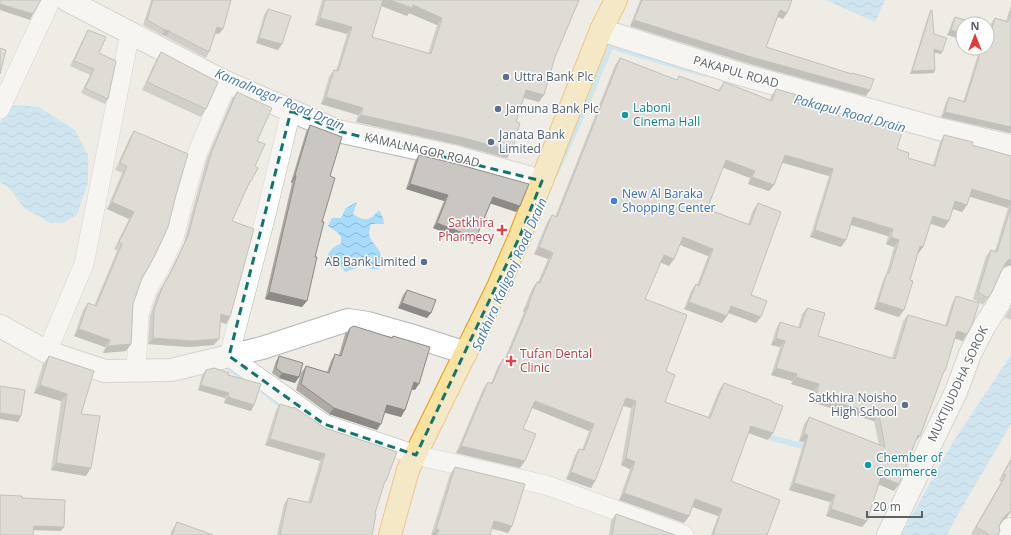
<svg xmlns="http://www.w3.org/2000/svg" width="1011" height="535" font-family="'Open Sans',sans-serif">
	<style>
		.water { fill: url(#water-waves) }
		.lines { fill: none; stroke-linecap: round; stroke-linejoin: round }
		.stream { stroke: #a9dcfc; stroke-width: 5.5 }
		.minor-casing { stroke: #b3b6ba; stroke-width: 20 }
		.tertiary-casing { stroke: #b3b6ba; stroke-width: 24 }
		.secondary-casing { stroke: #b2b5ba; stroke-width: 24 }
		.trunk-casing { stroke: #ec9908; stroke-width: 24 }
		.minor { stroke: #fff; stroke-width: 19 }
		.tertiary { stroke: #fff; stroke-width: 22 }
		.secondary { stroke: #fff; stroke-width: 22 }
		.trunk { stroke: #fae2a0; stroke-width: 22 }
		.wall { fill: #aeaba7; fill-rule: evenodd }
		.shaded-wall { fill: #8d8b88 }
		.building { fill: #cac7c2; stroke: #8d8b88 }
		.marked { fill: none; stroke: #0f766e; stroke-width: 3; stroke-dasharray: 8 5; stroke-linejoin: round }
		.service-dot { fill: #5c6f8a; stroke: #fff; stroke-width: 1.5 }
		.culture-dot { fill: #0f9aa8; stroke: #fff; stroke-width: 1.5 }
		.shop-dot { fill: #3f7fe0; stroke: #fff; stroke-width: 1.5 }
		.health-dot { fill: #e0444e; stroke: #fff; stroke-width: 1.5 }
		.labels { text-anchor: middle; stroke-width: 3; stroke-linejoin: round; paint-order: stroke }
		.street-label { font-size: 12px; fill: #5d6165; stroke: #fff }
		.service-label { font-size: 12px; fill: #4e5e75; stroke: #fff; text-anchor: start }
		.culture-label { font-size: 12px; fill: #0d838f; stroke: #fff; text-anchor: start }
		.shop-label { font-size: 12px; fill: #366cbe; stroke: #fff; text-anchor: start }
		.health-label { font-size: 12px; fill: #be3a42; stroke: #fff; text-anchor: end }
		.water-label { font-size: 13px; font-style: italic; fill: #4278a6; stroke: #fff }
	</style>
	<defs>
		<pattern id="water-waves" width="16" height="10" patternUnits="userSpaceOnUse"><rect width="16" height="10" fill="#a9dcfc"/><path d="M0 5q4-4 8 0t8 0" fill="none" stroke="#8db6d0"/></pattern>
	</defs>
	<rect width="100%" height="100%" fill="#efece6"/>
	<path class="water" d="M826,0H885L875,22Z
		M15,105L39,107L75,130L88,155V182L77,215L63,223H50L24,208L11,190L0,182V123L4,113Z
		M357,202L353,214C365,222 370,221 379,210L383,218L384,224H371C370,228 368,233 370,237C372,244 380,248 381,256C381,260 380,265 379,269H371L364,262L357,268L345,272L340,265L332,262L328,255C331,248 335,246 341,244V237L337,232L328,226L332,218H341L346,208Z
		M1011,355V424L957,516L947,535H901L953,442Z"/>
	<g class="lines">
		<path class="stream" d="M555,175L579,122L611,46L619,49L704,74
			M223,365L241,376
			M263,391L280,405L285,407
			M772,438L809,448"/>
		<g class="minor-casing">
			<path id="minor" d="M0,109L51,0
				M291,111L266,215L229,356L324,424L416,455L546,485L684,535
				M47,352L84,264L130,33
				M136,371L139,314L147,290L159,269L174,238L182,205L197,154L227,83"/>
		</g>
		<g class="tertiary-casing">
			<path id="tertiary" d="M67,0L221,80L338,131L456,157L542,181
				M0,326L47,352L105,371L171,370L262,348L348,320L368,323L410,335L466,353
				M888,535L914,481L932,441L956,392L970,354L985,325L998,305L1011,277
				M1007,535L1011,529"/>
		</g>
		<g class="secondary-casing">
			<path id="secondary" d="M601,30L743,75L943,130L1011,146"/>
		</g>
		<g class="trunk-casing">
			<path id="trunk" d="M390,535L408,470L498,287L520,236L601,30L616,0"/>
		</g>
		<use href="#minor" class="minor"/>
		<use href="#tertiary" class="tertiary"/>
		<use href="#secondary" class="secondary"/>
		<use href="#trunk" class="trunk"/>
	</g>
	<path class="wall" d="M151,0H231L219,34L215,33L209,52L206,58L166,37V36L162,35L143,25Z
		M322,0H579L555,57L539,102L524,98L516,122L507,158L459,145L356,122L358,115L321,104L329,77L334,70L336,71L347,34L315,25ZM381,6L407,16L409,13L437,25L428,54L372,37Z
		M640,0H792L783,19L778,17L766,47L866,96L747,63L630,26Z
		M1011,5V133L941,117L946,102L949,97L963,102L980,48H987L990,27L991,23L995,18L1006,21Z
		M268,9L278,50L256,43L264,15Z
		M931,10L934,34L942,52L941,54L934,52V73L910,74L929,13Z
		M955,17L979,24L947,35L952,22Z
		M88,30L99,53L108,99L105,104L81,93L90,75L70,66L85,35Z
		M161,52L206,109L201,117L142,90L156,60Z
		M620,58L676,80L679,76L718,90L724,82L770,100L771,96L776,89L798,104L870,125L872,123L897,149L908,158L933,165L940,142L944,135L972,145L1011,156V265H1010L1003,267L992,292L983,305L973,299L986,256L991,250L995,251L1008,208L970,196L967,205L962,212L953,209L949,221L944,228L930,223L923,247L918,254L899,317L874,309L883,280L886,275L894,247L886,244L888,236L851,225L846,240L841,247L810,237L829,176L782,162L774,185L769,191L748,184L750,178L723,167L707,209L748,224L753,210L758,203L751,295L756,323L728,313L727,316L722,323L684,309L691,291L696,284L697,285L708,256L680,245L674,259L669,266L661,262L645,299L666,371L665,402L708,417L719,390L724,383L768,440L748,433L731,481L767,535H711L718,516L692,507L689,516L684,523L619,500L630,469L621,465L631,408L623,406L595,481L591,488L566,479L575,455L579,449L582,450L589,431L532,408L523,429L520,468L456,453L483,389L488,382L491,383L498,366L503,359L504,360L524,312L523,311L532,289L537,282H538L548,259L534,254L547,222L552,215L555,217L615,65Z
		M237,92L257,141L255,166L251,181L248,186L232,221L230,317L226,324L220,322L214,345L188,347L148,344L150,316L157,295L169,274L184,243L193,208L207,158L232,99Z
		M310,125L330,176L315,257L302,307L265,299L292,183L291,182L306,132Z
		M134,131L142,278L133,304L131,344L126,351L103,353L105,347L74,336L83,310L88,303L94,306L117,251L114,249L129,219L107,209L122,173L115,170L130,137Z
		M419,155L516,212L491,203L473,244L433,228L444,201L406,189L415,161Z
		M407,290L431,313L427,318L398,308L403,295Z
		M956,296L963,341L955,338L942,375L899,484L894,491L878,484L867,521L862,527L826,516L830,502L789,490L804,442L799,441L804,424L809,417L879,445L874,421L811,402L814,391L791,384L792,381L771,375L780,347L771,345L776,329L780,322L798,328L802,314L807,308L818,336L892,358L903,321L908,315L945,326L952,303Z
		M1011,307V320L1005,317Z
		M350,328L392,337L393,336L415,390L411,389L405,410L401,417L385,412L377,430L329,414L296,390L301,373L306,366L327,372L331,361L335,354L339,355L345,334Z
		M49,356L81,414L86,476L51,470L61,401L34,393L43,364Z
		M279,356L299,377L295,383L279,378L272,373L276,361Z
		M206,370L228,375L254,405L251,411L224,403L225,398L198,390L202,375Z
		M280,404L293,408L294,407L383,485L375,513L372,535H277L284,504L288,498L308,502L320,461L265,445L276,410Z
		M1011,458V512L1007,517L1001,521L999,527L998,535H973L971,534L1001,482L999,480Z
		M455,467L512,526L508,533L491,528L490,535H431L450,474Z
		M616,514L675,535H609L611,520Z
		M177,522L213,535H170L172,530Z"/>
	<path class="shaded-wall" d="M382,0H390L413,5L442,18L437,25L409,13L407,16L379,5Z
		M0,4L33,14L30,20L0,10Z
		M780,10L787,13L783,19L776,16Z
		M320,18L352,27L347,34L315,25Z
		M634,20L870,90L866,96L747,63L630,26Z
		M217,27L223,29L219,34L213,33Z
		M165,30L170,31L166,36L162,35Z
		M951,30L963,34V40L947,35Z
		M259,38L282,44L278,50L256,43Z
		M934,49L942,52L941,54L932,52Z
		M935,70L934,73L910,74L912,71Z
		M526,90L544,95L539,102L521,97Z
		M326,97L363,108L358,115L321,104Z
		M945,112L1011,127V133L941,117Z
		M361,115L464,138L512,151L507,158L459,145L356,122Z
		M785,155L833,169L829,176L780,162Z
		M726,160L755,171L750,178L721,167Z
		M295,175L296,176L292,183L291,182Z
		M752,177L774,185L769,191L748,184Z
		M410,184L448,195L444,201L406,189Z
		M972,189L1011,201V204L1008,208L967,196Z
		M493,197L520,206L516,212L489,203Z
		M955,201L967,205L962,212L950,208Z
		M112,202L134,212L129,219L107,209Z
		M933,216L949,221L944,228L928,223Z
		M853,217L893,229L888,236L848,224Z
		M437,223L476,238L473,244L433,228Z
		M815,230L846,240L841,247L810,237Z
		M683,237L713,249L708,256L678,244Z
		M891,237L899,240L894,247L886,244Z
		M920,246L923,247L918,254L915,253Z
		M539,247L553,253L548,259L534,254Z
		M664,255L674,259L669,266L659,262Z
		M1011,259V265H1010L1004,267L1000,272L1008,260Z
		M269,292L307,301L302,307L265,299Z
		M689,302L727,316L722,323L684,309Z
		M878,302L904,310L899,317L874,309Z
		M402,303L431,313L427,318L398,308Z
		M528,305H529L524,312L523,311Z
		M731,306L761,317L756,323L726,312Z
		M221,314L230,317L226,324L216,320Z
		M79,329L110,340L105,347L74,336Z
		M957,331L967,334L963,341L953,338Z
		M153,338L219,339L214,345L188,347L148,344Z
		M776,338L785,341L780,347L771,345Z
		M131,344L126,351L103,353L108,346Z
		M776,368L797,374L792,381L771,375Z
		M282,373L299,377L295,383L279,378Z
		M796,377L819,384L814,391L791,384Z
		M414,382L419,384L415,390L409,389Z
		M40,385L67,394L61,401L34,393Z
		M201,385L229,393L225,398L198,390Z
		M816,396L879,415L874,421L811,402Z
		M228,397L254,405L251,411L224,403Z
		M626,398L636,401L631,408L621,405Z
		M535,401L594,424L589,431L530,407Z
		M387,405L405,410L401,417L382,412Z
		M334,408L381,424L377,430L329,414Z
		M0,413L21,416L18,422L0,419Z
		M751,426L773,433L768,440L746,432Z
		M804,434L808,435L804,442L799,441Z
		M918,435L920,436L915,442Z
		M270,439L325,454L320,461L265,445Z
		M461,446L525,461L520,468L456,453Z
		M626,458L635,462L630,469L621,465Z
		M56,463L91,468L86,476L51,470Z
		M571,472L595,481L591,488L566,479Z
		M881,477L899,484L894,491L876,483Z
		M794,483L835,495L830,502L789,490Z
		M624,493L689,516L684,523L619,500Z
		M695,499L722,509L718,516L690,506Z
		M831,509L867,521L862,527L826,516Z
		M1011,511L1007,517L1001,522L1006,515Z
		M494,521L512,526L508,533L489,528Z
		M34,526L64,527L61,531L31,530Z
		M436,529L439,530L435,535H432Z"/>
	<path class="building" d="M0,0H41L33,14L0,4Z
		M153,0H231L223,29L217,27L209,52L170,32V31L165,30L147,20Z
		M325,0H383L372,37L431,54L442,18L413,5L412,8L390,0H579L555,57L544,95L526,90L516,122L520,123L512,151L464,138L361,115L363,108L326,97L334,70L338,71L352,27L320,18Z
		M642,0H792L787,13L780,10L766,47L852,74V73L874,79L870,90L751,57L634,20Z
		M268,9L291,16L282,44L259,38Z
		M931,10H932L934,34L947,38L942,52L934,49L935,70L912,71Z
		M1011,11V127L945,112L949,97L965,102L982,48H987V26L992,28L995,18L1008,22Z
		M955,17L979,24H963V34L951,30Z
		M88,30L106,37L99,53L116,61L108,99L85,88L94,69L74,61Z
		M0,48L6,50L0,74Z
		M161,52L218,82L206,109L147,82Z
		M620,58L677,80L679,76L720,91L724,82L772,101L776,89L801,96L798,104L871,125L872,123L902,132L897,149L909,153L908,158L935,166L944,135L973,142L972,145L1011,156V201L972,189L967,205L955,201L949,221L933,216L923,247L920,246L910,280L913,281L904,310L878,302L887,273H889L899,240L891,237L893,229L853,217L846,240L815,230L833,169L785,155L774,185L752,177L755,171L726,160L707,209L750,225L758,203L781,212L751,295L767,301L761,317L731,306L727,316L689,302L696,284L699,286L713,249L683,237L674,259L664,255L645,299L687,315L666,371L675,375L665,402L710,418L724,383L772,401V402L783,406L773,433L751,426L731,481L780,500L767,535H713L722,509L695,499L689,516L624,493L635,462L626,458L636,401L626,398L595,481L571,472L579,449L584,450L594,424L535,401L523,429L536,434L525,461L461,446L488,382L492,384L503,359L506,360L529,305H528L537,282L540,283L553,253L539,247L552,215L557,217Z
		M237,92L272,108L257,141L265,144L255,166L258,168L251,181H250L232,221L254,229L230,317L221,314L219,339L192,341L153,338L154,310L162,288L173,268L188,236L197,202L212,151Z
		M310,125L342,137L330,176L335,178L322,222H324L315,257H317L307,301L269,292L296,176L295,175Z
		M134,131L188,154L176,195L168,227L154,257L142,278L133,304L131,344L108,346L110,340L79,329L88,303L96,306L122,244L119,242L134,212L112,202L127,166L120,163Z
		M419,155L457,164L529,184L520,206L493,197L476,238L437,223L448,195L410,184Z
		M1011,207V259L1008,260L1004,265L992,292L988,298L978,292L991,250L997,252Z
		M407,290L436,300L431,313L402,303Z
		M956,296L979,303L972,325L967,334L957,331L945,371H944L920,436L918,435L899,484L881,477L867,521L831,509L835,495L794,483L808,435L804,434L809,417L885,447L879,415L816,396L819,384L796,377L797,374L776,368L785,341L776,338L780,322L800,328L807,308L825,313L818,336L895,359L908,315L947,326Z
		M354,326L392,338L393,336L430,347L419,384L414,382L405,410L387,405L381,424L334,408L301,384L306,366L329,373L335,354L341,356L350,328Z
		M49,356L94,371L81,414L100,416L91,468L56,463L67,394L40,385Z
		M279,356L303,363L299,377L282,373L276,368Z
		M214,368L229,373L228,375L261,384L254,405L228,397L229,393L201,385L206,370Z
		M0,386L25,390L21,416L0,413Z
		M280,404L293,408L294,407L325,428L397,452L386,481H385L375,513L376,514L372,535H280L288,498L311,503L325,454L270,439Z
		M1011,460V511L1006,515L1001,521L999,527L1000,531L998,535H990L976,527L1006,475L1003,474Z
		M455,467L525,484L512,526L494,521L490,535H437L439,530L436,529Z
		M0,495L22,496V498L65,500L64,527L34,526L33,535H0Z
		M616,514L675,535H612Z
		M177,522L213,535H172Z"/>
	<path d="M0 0H1011V535H0ZM291,111L338,131L542,181L520,236L416,455L324,424L229,356Z" fill="#efece6" fill-opacity=".55" fill-rule="evenodd"/>
	<path class="marked" d="M291,111L338,131L542,181L520,236L416,455L324,424L229,356Z"/>
	<g class="service-dot">
		<circle cx="506" cy="77" r="4"/>
		<circle cx="498" cy="109" r="4"/>
		<circle cx="491" cy="142" r="4"/>
		<circle cx="424" cy="262" r="4"/>
		<circle cx="905" cy="405" r="4"/>
	</g>
	<g class="culture-dot">
		<circle cx="625" cy="115" r="4"/>
		<circle cx="868" cy="465" r="4"/>
	</g>
	<circle class="shop-dot" cx="614" cy="201" r="4"/>
	<g class="health-dot">
		<path d="M500 224h4v4h4v4h-4v4h-4v-4h-4v-4h4z"/>
		<path d="M509 355h4v4h4v4h-4v4h-4v-4h-4v-4h4z"/>
	</g>
	<g class="labels">
		<g class="street-label">
			<text transform="translate(736 72) rotate(16)" y="4">PAKAPUL ROAD</text>
			<text transform="translate(422 150) rotate(13)" y="4">KAMALNAGOR ROAD</text>
			<text transform="translate(958 384) rotate(-65)" y="4">MUKTIJUDDHA SOROK</text>
		</g>
		<g class="service-label">
			<text x="514" y="81">Uttra Bank Plc</text>
			<text x="506" y="113">Jamuna Bank Plc</text>
			<text x="499" y="139">Janata Bank<tspan x="499" dy="14">Limited</tspan></text>
			<text x="416" y="266" text-anchor="end">AB Bank Limited</text>
			<text x="897" y="402" text-anchor="end">Satkhira Noisho<tspan x="897" dy="14">High School</tspan></text>
		</g>
		<g class="culture-label">
			<text x="633" y="112">Laboni<tspan x="633" dy="14">Cinema Hall</tspan></text>
			<text x="876" y="462">Chember of<tspan x="876" dy="14">Commerce</tspan></text>
		</g>
		<g class="shop-label">
			<text x="622" y="198">New Al Baraka<tspan x="622" dy="14">Shopping Center</tspan></text>
		</g>
		<g class="health-label">
			<text x="494" y="227">Satkhira<tspan x="494" dy="14">Pharmecy</tspan></text>
			<text x="520" y="358" text-anchor="start">Tufan Dental<tspan x="520" dy="14">Clinic</tspan></text>
		</g>
		<g class="water-label">
			<text transform="translate(280 99) rotate(23)" y="5">Kamalnagor Road Drain</text>
			<text transform="translate(850 113) rotate(15)" y="5">Pakapul Road Drain</text>
			<text transform="translate(509 274) rotate(-66)" y="5">Satkhira Kaligonj Road Drain</text>
		</g>
	</g>
	<g transform="translate(975 36)"><circle r="19" fill="#ffffff" stroke="#bec0c1"/>
	<path d="M0-3L7 15L0 10L-7 15Z" fill="#e33b37"/>
	<text y="-6" font-size="11" font-weight="bold" text-anchor="middle" fill="#5d6165">N</text>
	</g>
	<path d="M867 511v6h55v-6" fill="none" stroke="#5d6165" stroke-width="2"/>
	<text x="873" y="511" font-size="12" fill="#5d6165" stroke="#ffffff" stroke-width="3" paint-order="stroke">20 m</text>
</svg>
